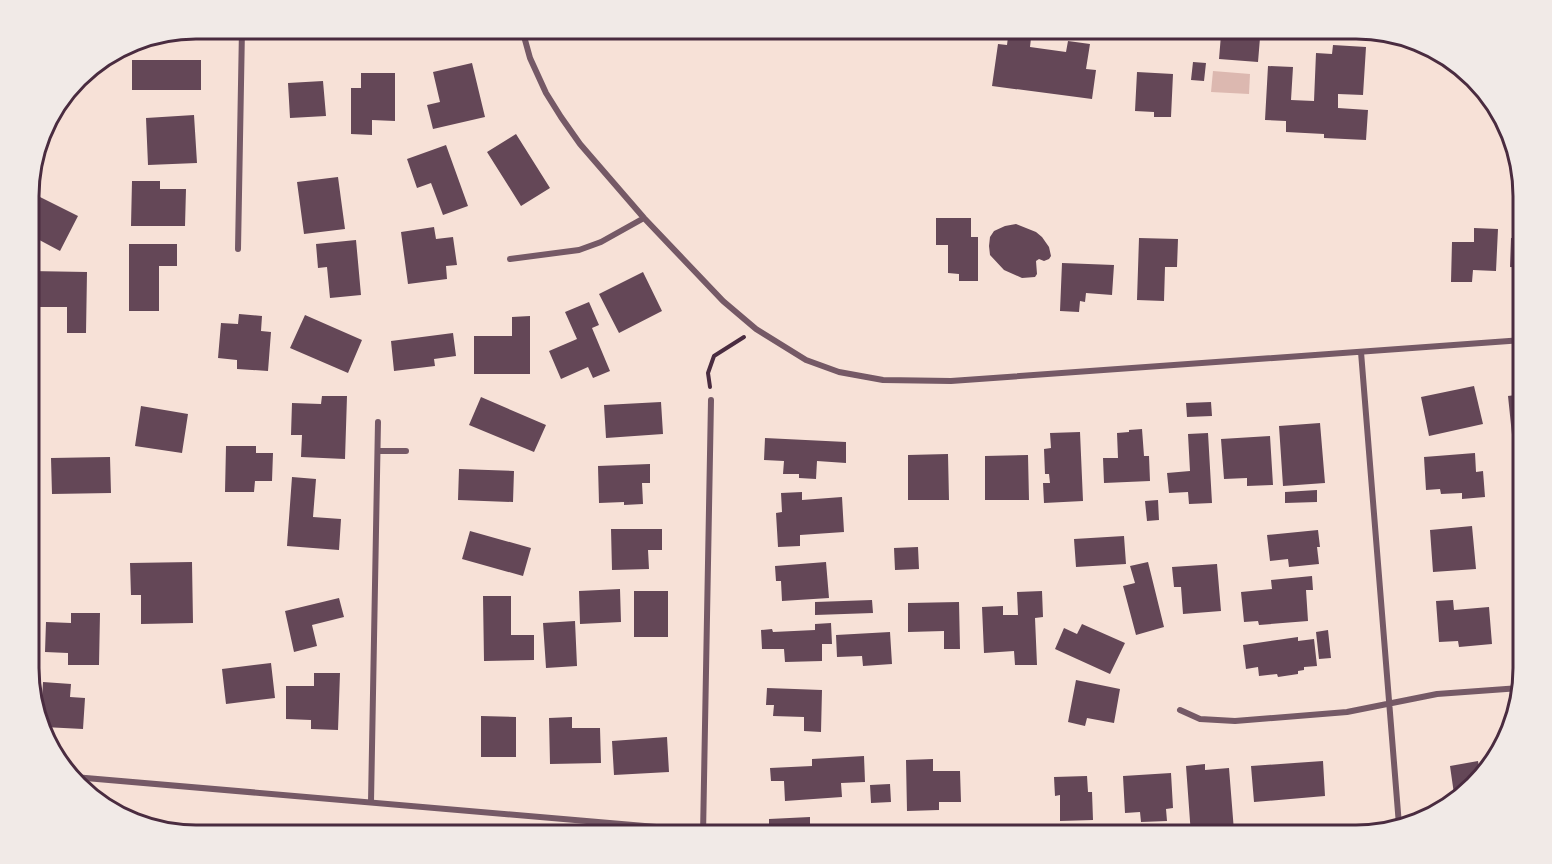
<svg xmlns="http://www.w3.org/2000/svg" width="1552" height="864" font-family="Raleway,sans-serif">
	<style>
		.water { fill: #dcb8b0 }
		.building { fill: #644757 }
		.lines { fill: none; stroke-linecap: round; stroke-linejoin: round }
		.path { stroke: #4a2c40; stroke-width: 4 }
		.minor { stroke: #755966; stroke-width: 6 }
		.rim { fill: none; stroke: #4a2c40; stroke-width: 3 }
	</style>
	<rect width="100%" height="100%" fill="#f7e1d7"/>
	<path class="water" d="M1213,71L1250,74L1249,94L1211,92Z"/>
	<path class="building" d="M1009,29H1032L1030,47L1066,52L1068,41L1090,44L1086,69L1096,70L1092,99L992,86L998,44L1007,45Z
		M1221,35L1260,38L1258,62L1219,59Z
		M1333,45L1366,47L1363,95L1338,94V108L1368,110L1366,140L1324,138V134L1286,132V121L1265,120L1268,66L1293,67L1291,100L1314,101L1316,53L1332,54Z
		M132,60H201V90H132Z
		M1193,62L1206,63L1204,81L1191,80Z
		M472,63L485,117L433,129L427,105L440,102L433,72Z
		M1137,72L1173,74L1171,117H1154V112L1135,111Z
		M361,73H395V121L372,120V135L351,134V88H361Z
		M323,81L326,116L290,118L288,83Z
		M194,115L197,163L148,165L146,118Z
		M48,118L50,131L43,132L46,122Z
		M516,134L550,188L521,206L487,152Z
		M446,145L468,206L443,215L431,183L417,188L407,159Z
		M338,177L345,229L304,234L297,182Z
		M132,181H160V189H186L185,226H131Z
		M30,192L78,216L60,251L30,235Z
		M936,218H971V237H978V281H959V274L948,273V245H936Z
		M1016,224L1036,232L1042,237L1049,247L1051,256L1049,259L1044,261L1039,259L1036,261L1037,274L1035,277L1022,278L1004,270L990,255L989,246L990,237L994,231L1005,226Z
		M434,227L436,239L453,237L457,265L446,266L447,279L408,284L401,232Z
		M1474,228L1498,229L1496,271L1473,270L1472,282H1451L1452,242H1474Z
		M1139,238L1178,239L1177,267H1165L1164,301L1137,300Z
		M1511,238H1523V268L1510,267Z
		M356,240L361,295L330,298L327,267L318,268L316,244Z
		M129,244H177V266H159V311H129Z
		M1062,263L1114,265L1112,295L1086,293L1085,302L1080,301L1079,312L1060,311Z
		M30,271L87,272L86,333H67V307H40L39,317H30Z
		M643,272L662,311L619,333L599,294Z
		M589,302L599,325L592,328L610,371L593,378L588,367L561,379L549,351L577,339L565,312Z
		M239,314L262,316L261,331L271,332L268,371L237,369V360L218,358L221,323L238,324Z
		M305,315L362,340L348,373L290,348Z
		M530,316V374H474V336H512V317Z
		M453,333L456,356L434,359L435,366L394,371L391,341Z
		M1474,386L1483,424L1429,436L1421,397Z
		M1523,394V453L1514,454L1508,396Z
		M322,396H347L345,459L301,457L302,435H291L292,403L321,404Z
		M481,397L546,425L534,452L469,425Z
		M661,402L663,434L606,438L604,405Z
		M1211,402L1212,416L1187,417L1186,403Z
		M141,406L188,414L182,453L135,446Z
		M1320,423L1325,483L1283,486L1279,426Z
		M1142,429L1144,456H1149L1150,481L1104,483L1103,458H1118L1117,433L1129,432V430Z
		M1080,432L1083,501L1044,503L1043,483H1050L1049,474H1045L1044,449L1051,448L1050,433Z
		M1208,433L1212,503L1189,504L1188,492L1169,493L1167,473L1190,471L1188,434Z
		M1270,436L1273,485L1247,486V478L1224,479L1221,439Z
		M765,438L846,442V463L817,461L816,479L799,478V474H783L784,461L764,460Z
		M226,446H256V453H273L272,481H255L254,492H225Z
		M1475,453L1476,472L1483,471L1485,497L1462,499V493L1441,494L1440,489L1426,490L1424,457Z
		M948,454L949,500H908V455Z
		M1028,455L1029,500H985V456Z
		M110,457L111,493L52,494L51,458Z
		M650,464V483H642L643,504L624,505V502L599,503L598,466Z
		M459,469L514,471L513,502L458,500Z
		M292,477L316,479L313,517L341,519L339,550L287,546Z
		M1317,490V502L1285,503V492Z
		M802,492V500L842,497L844,532L800,535V546L778,547L776,513L782,512L781,493Z
		M1158,500L1159,520L1147,521L1145,501Z
		M1472,526L1476,569L1433,572L1430,530Z
		M611,529H662V550H648L649,569L612,570Z
		M1318,530L1320,547H1317L1319,564L1289,567L1288,559L1270,561L1267,535Z
		M470,531L531,548L523,576L462,559Z
		M1124,536L1126,564L1076,567L1074,539Z
		M918,547L919,569L895,570L894,548Z
		M192,562L193,623L141,624V595H131L130,563Z
		M826,562L829,598L782,601L781,581H776L775,566Z
		M1148,562L1164,627L1136,635L1123,586L1135,583L1130,566Z
		M1217,564L1221,611L1183,614L1181,587H1174L1172,567Z
		M1312,576L1313,590H1306L1308,621L1259,625L1258,621L1244,622L1241,592L1272,589L1271,580Z
		M620,589L621,622L580,624L579,591Z
		M634,591H668V637H634Z
		M1042,591L1043,617L1035,618L1037,665H1015L1014,651L984,653L982,607L1003,606V615H1018L1017,592Z
		M483,596H511V635H534V660L484,661Z
		M339,598L344,617L312,625L317,646L294,652L285,611Z
		M872,600L873,613L815,615V602Z
		M1453,600L1454,610L1489,607L1492,644L1459,647L1458,641L1439,642L1436,601Z
		M959,602L960,649H944V631L908,632V603Z
		M71,613H100L99,665H68V653L45,652L46,622L71,623Z
		M575,621L577,666L546,668L543,623Z
		M831,623L832,644H822V661L785,662L784,649H762L761,630L772,629L773,632L815,630V624Z
		M1082,624L1125,643L1110,674L1055,649L1064,628L1077,634Z
		M1328,630L1331,658L1319,659L1316,632Z
		M890,632L892,664L863,666L862,656L837,657L836,635Z
		M1298,637V641L1314,639L1317,666L1304,667V670L1298,671V674L1278,677L1277,674L1259,676L1258,667L1246,669L1243,645Z
		M271,663L275,698L226,704L222,669Z
		M314,673H340L338,730L311,729V720L286,719V686H314Z
		M1076,680L1120,689L1114,723L1087,718L1085,726L1068,722Z
		M43,682L71,684L70,697L85,698L83,729L44,727L41,718Z
		M767,688L822,690L821,732L804,731V717L773,716L774,705H766Z
		M481,716L516,717V757H481Z
		M572,717V728H600L601,763L550,764L549,718Z
		M667,737L669,772L614,775L612,741Z
		M864,756L865,782L841,783L842,797L785,801L784,781H771L770,768L812,766V759Z
		M933,759V771H960L961,802H939V810L907,811L906,760Z
		M1323,761L1325,796L1254,802L1251,766Z
		M1478,761L1480,772L1451,802L1450,795L1454,794L1450,766Z
		M1205,764V770L1229,768L1234,831L1219,833V835H1191L1186,766Z
		M1171,773L1173,808L1166,809L1167,821L1141,822L1140,812L1125,813L1123,776Z
		M1087,776L1088,792H1092L1093,820L1060,821V795L1055,796L1054,777Z
		M890,784L891,802L871,803L870,785Z
		M810,817V831L798,832V835H769V819Z
		M1343,826V835H1294L1293,827Z"/>
	<g class="lines">
		<path class="path" d="M710,387L708,373L714,356L744,337"/>
		<path class="minor" d="M522,29L530,58L546,93L561,117L580,144L644,218L683,259L723,301L756,329L806,360L839,372L883,380L951,381L1523,340
			M238,249L242,29
			M510,259L579,250L601,242L644,218
			M1361,352L1399,825
			M378,451H406
			M1180,710L1200,719L1235,721L1347,712L1437,694L1520,688
			M74,777L703,831
			M371,802L378,422
			M703,835L711,400"/>
	</g>
	<path d="M0 0H1552V864H0ZM196 39H1356A157 157 0 0 1 1513 196V668A157 157 0 0 1 1356 825H196A157 157 0 0 1 39 668V196A157 157 0 0 1 196 39Z" fill="#f1eae7" fill-rule="evenodd"/>
	<path class="rim" d="M196 39H1356A157 157 0 0 1 1513 196V668A157 157 0 0 1 1356 825H196A157 157 0 0 1 39 668V196A157 157 0 0 1 196 39Z"/>
</svg>
